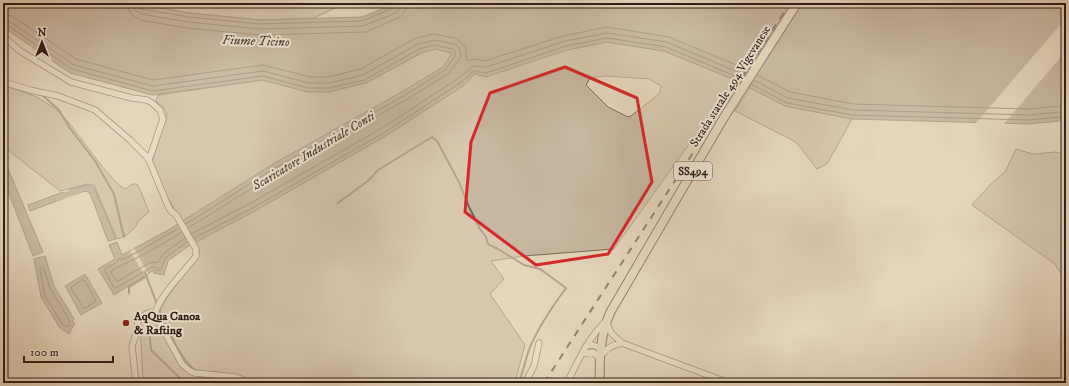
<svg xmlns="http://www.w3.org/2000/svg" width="1069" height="386" font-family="'IM FELL DW Pica',serif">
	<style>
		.green { fill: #c6b7a0; stroke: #796a5b; fill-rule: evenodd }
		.water { fill: #a69784; stroke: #756658 }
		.pier { fill: #e5d7bc }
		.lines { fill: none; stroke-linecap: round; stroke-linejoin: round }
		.shore { stroke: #695a4d; stroke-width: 1 }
		.stream { stroke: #756658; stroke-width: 2 }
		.canal { stroke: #a69784; stroke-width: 6 }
		.minor-casing { stroke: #5a4b40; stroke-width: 7 }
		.primary-casing { stroke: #2c1c16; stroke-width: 10 }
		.minor { stroke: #eee5d3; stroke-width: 5.5 }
		.primary { stroke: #e5d7bc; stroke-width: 8 }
		.rail { stroke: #2c1c16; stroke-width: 2; stroke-dasharray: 7 7; stroke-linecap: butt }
		.marked { fill: none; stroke: #d62828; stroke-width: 3; stroke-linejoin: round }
		.poi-dot { fill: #8f2418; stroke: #eee5d3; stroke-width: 1.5 }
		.labels { text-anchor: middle; stroke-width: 4; stroke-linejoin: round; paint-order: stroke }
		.shield { fill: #eee5d3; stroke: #66584f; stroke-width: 1 }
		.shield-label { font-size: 11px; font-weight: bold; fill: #2c1c16 }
		.street-label { font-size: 12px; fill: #2c1c16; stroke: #eee5d3 }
		.poi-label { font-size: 12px; font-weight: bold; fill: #2c1c16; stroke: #eee5d3; text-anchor: start }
		.water-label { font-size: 13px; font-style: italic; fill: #57473c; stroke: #eee5d3 }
	</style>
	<rect width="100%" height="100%" fill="#e5d7bc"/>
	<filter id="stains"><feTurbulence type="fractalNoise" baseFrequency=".005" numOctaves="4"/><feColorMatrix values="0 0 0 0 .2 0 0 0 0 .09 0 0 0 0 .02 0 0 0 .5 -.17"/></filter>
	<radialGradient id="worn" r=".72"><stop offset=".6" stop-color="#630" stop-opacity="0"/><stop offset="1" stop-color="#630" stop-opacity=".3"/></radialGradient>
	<path class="green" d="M131,3H346L314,18L260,20L189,13Z
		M607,42L664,51L735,80L614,249L524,256L491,261L504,279L490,294L525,345L517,375L513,383H143L140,323L159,314L165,301L200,252L160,185L152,162L167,114L163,107L156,101L158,95L263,80L308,92L366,83L421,53L435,49L452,53L567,50ZM606,76L649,79L661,86L659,94L631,116L628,117L608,107L586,85L590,78Z
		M3,86C27,92 42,97 61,114C75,127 112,186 126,189L132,184H137C142,192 145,203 149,212L139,220L136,226L127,235L117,239L94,185L87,184L60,191L3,146Z
		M750,88L785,106L852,119L827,164L817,169L796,142L735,111Z
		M1016,149L1033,154L1056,152L1066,155V282L1055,264L972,205L991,184L1005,172Z"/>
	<path class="water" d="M3,3H131L189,13L260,20L362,17L396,3H1066V123L1060,121L1029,124L852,119L785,106L735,80L664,51L607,42L567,50L486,77L475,74L463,86L389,134L253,212L187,247L168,261L164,275L154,273V270L114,295L98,269L115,259L109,245L117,242L122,255L168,230L273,164L405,90L443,67L452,53L435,49L421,53L366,83L329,92H308L263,80L152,95L70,73L3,27Z
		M3,157L43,252L33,256L3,178Z
		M87,185L93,187L95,190L116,239L108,241L90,193L86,191L71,195L69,190Z
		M63,192L65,198L30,211L28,205Z
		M45,256L54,286L74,319L72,321L75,323L69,334L60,328L41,297L34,259Z
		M85,274L102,303L81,315L65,286Z"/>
	<path class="pier" d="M1066,18V51L1003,125L975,124Z
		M134,248L148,273L145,276L130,251Z"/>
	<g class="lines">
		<path class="shore" d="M127,3L128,8L131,14L140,20L187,28L260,35L366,32L400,17L405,11L407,3
			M133,3L135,10L141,14L188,22L260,29L363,26L396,13L400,8L401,3
			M138,3L139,7L142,9L189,17L260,24L362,21L393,8L396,3
			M3,13L12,16L76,59L153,80L263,65L310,77H328L361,69L414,39L433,34L455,38L461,42L466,49L467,61L476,59L485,61L563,36L607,27L669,37L748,70
			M3,19L9,21L74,65L153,86L263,71L309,83H329L363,75L418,44L436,40L454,44L459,48L461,53L460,58L448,74L409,98L278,172L188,228
			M3,24L7,25L72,69L153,91L263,76L308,88H329L365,80L419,49L435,45L452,49L455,51V56L445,70L407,94L275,168L186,224
			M757,75L790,92L853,104L1028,109L1060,106L1066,107
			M754,80L788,98L853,110L1029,115L1060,112L1066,113
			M751,84L787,103L852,115L1029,120L1060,117L1066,119
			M179,228L141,250L124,259H119L117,262L105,269V271L114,288H116L152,267H155L159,270H161L165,258L187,242
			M182,232C159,247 135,259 112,270L111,273L116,280L118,281L149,263L158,262L163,254L185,238
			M191,234L249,204L384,127L457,79L473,66L486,67L565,41L607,33L667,42L745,75
			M194,238L251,209L387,131L460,83L474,71L486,73L566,46L607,38L666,47L742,79
			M42,268L44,269L50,288L68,318L70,324L68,327L63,325L45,296L40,270Z
			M82,280L85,281L96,301L84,309L71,288Z"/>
		<path class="stream" d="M41,94L59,110L69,127L95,161L114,194L124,237
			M338,203L369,180L378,170L432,137L437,141L459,182L469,207L480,229L486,237L488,244L498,249L524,265L540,269L566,288C552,307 539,326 530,347C525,359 524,372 518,383
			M145,273L157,304
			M129,293V287L147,276
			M159,308C164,322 183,365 196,370C204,373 216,372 224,373
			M148,319L151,350L185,383
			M242,377L245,378L249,383"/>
		<path class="canal" d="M56,198L78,191"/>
		<g class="minor-casing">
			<path id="minor" d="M3,36L20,51L71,82L132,98L147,100L152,103L160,110L163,119L149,160
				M3,82L30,90L58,96L95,110L130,140L146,156L149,160L168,206L171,211L176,215L196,249V256C186,270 157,298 155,315
				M155,315L182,364L190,371L195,373L235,377L241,379L246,383
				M586,346L593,345L598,347L600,350
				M582,354L593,352L599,358C606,349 611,345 622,343
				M3,377L4,383
				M136,383L132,346L137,331L138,321L146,314L151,312L155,315
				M525,383L534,366L539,343
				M567,383C578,361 588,338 606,321L611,333L622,343L729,383"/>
		</g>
		<g class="primary-casing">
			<path id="primary" d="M600,383C599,359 600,334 611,311L723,119L797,3"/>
		</g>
		<use href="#minor" class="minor"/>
		<use href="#primary" class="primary"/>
		<path class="rail" d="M544,383L790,3"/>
	</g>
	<path d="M0 0H1069V386H0ZM565,67L637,98L652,182L608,254L536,265L465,212L471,142L490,93Z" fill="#e5d7bc" fill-opacity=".55" fill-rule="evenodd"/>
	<path class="marked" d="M565,67L637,98L652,182L608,254L536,265L465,212L471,142L490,93Z"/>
	<circle class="poi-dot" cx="126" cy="323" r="4"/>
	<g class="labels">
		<rect class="shield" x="674" y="162" width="38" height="18" rx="3"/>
		<g class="shield-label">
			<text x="693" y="175">SS494</text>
		</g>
		<g class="street-label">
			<text transform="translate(730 86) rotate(-58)" y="4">Strada statale 494 Vigevanese</text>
		</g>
		<g class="poi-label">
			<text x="134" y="320">AqQua Canoa<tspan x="134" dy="14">&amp; Rafting</tspan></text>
		</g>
		<g class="water-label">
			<text transform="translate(256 40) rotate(2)" y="5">Fiume Ticino</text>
			<text transform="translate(313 150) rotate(-31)" y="5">Scaricatore Industriale Conti</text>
		</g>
	</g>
	<rect width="1069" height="386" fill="none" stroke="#e5d7bc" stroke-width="16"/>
	<rect x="4" y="4" width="1061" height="378" fill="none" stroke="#2c1c16" stroke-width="2"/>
	<rect x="8" y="8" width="1053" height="370" fill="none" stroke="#2c1c16"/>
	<g transform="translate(42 42)" stroke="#eee5d3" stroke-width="3" paint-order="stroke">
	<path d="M0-3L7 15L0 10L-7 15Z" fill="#2c1c16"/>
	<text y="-6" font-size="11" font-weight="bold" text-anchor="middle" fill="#2c1c16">N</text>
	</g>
	<path d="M24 356v6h89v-6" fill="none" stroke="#2c1c16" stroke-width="2"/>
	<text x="30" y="356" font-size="12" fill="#2c1c16" stroke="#eee5d3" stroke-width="3" paint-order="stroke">100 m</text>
	<rect width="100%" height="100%" filter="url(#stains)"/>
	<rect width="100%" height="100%" fill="url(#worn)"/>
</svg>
